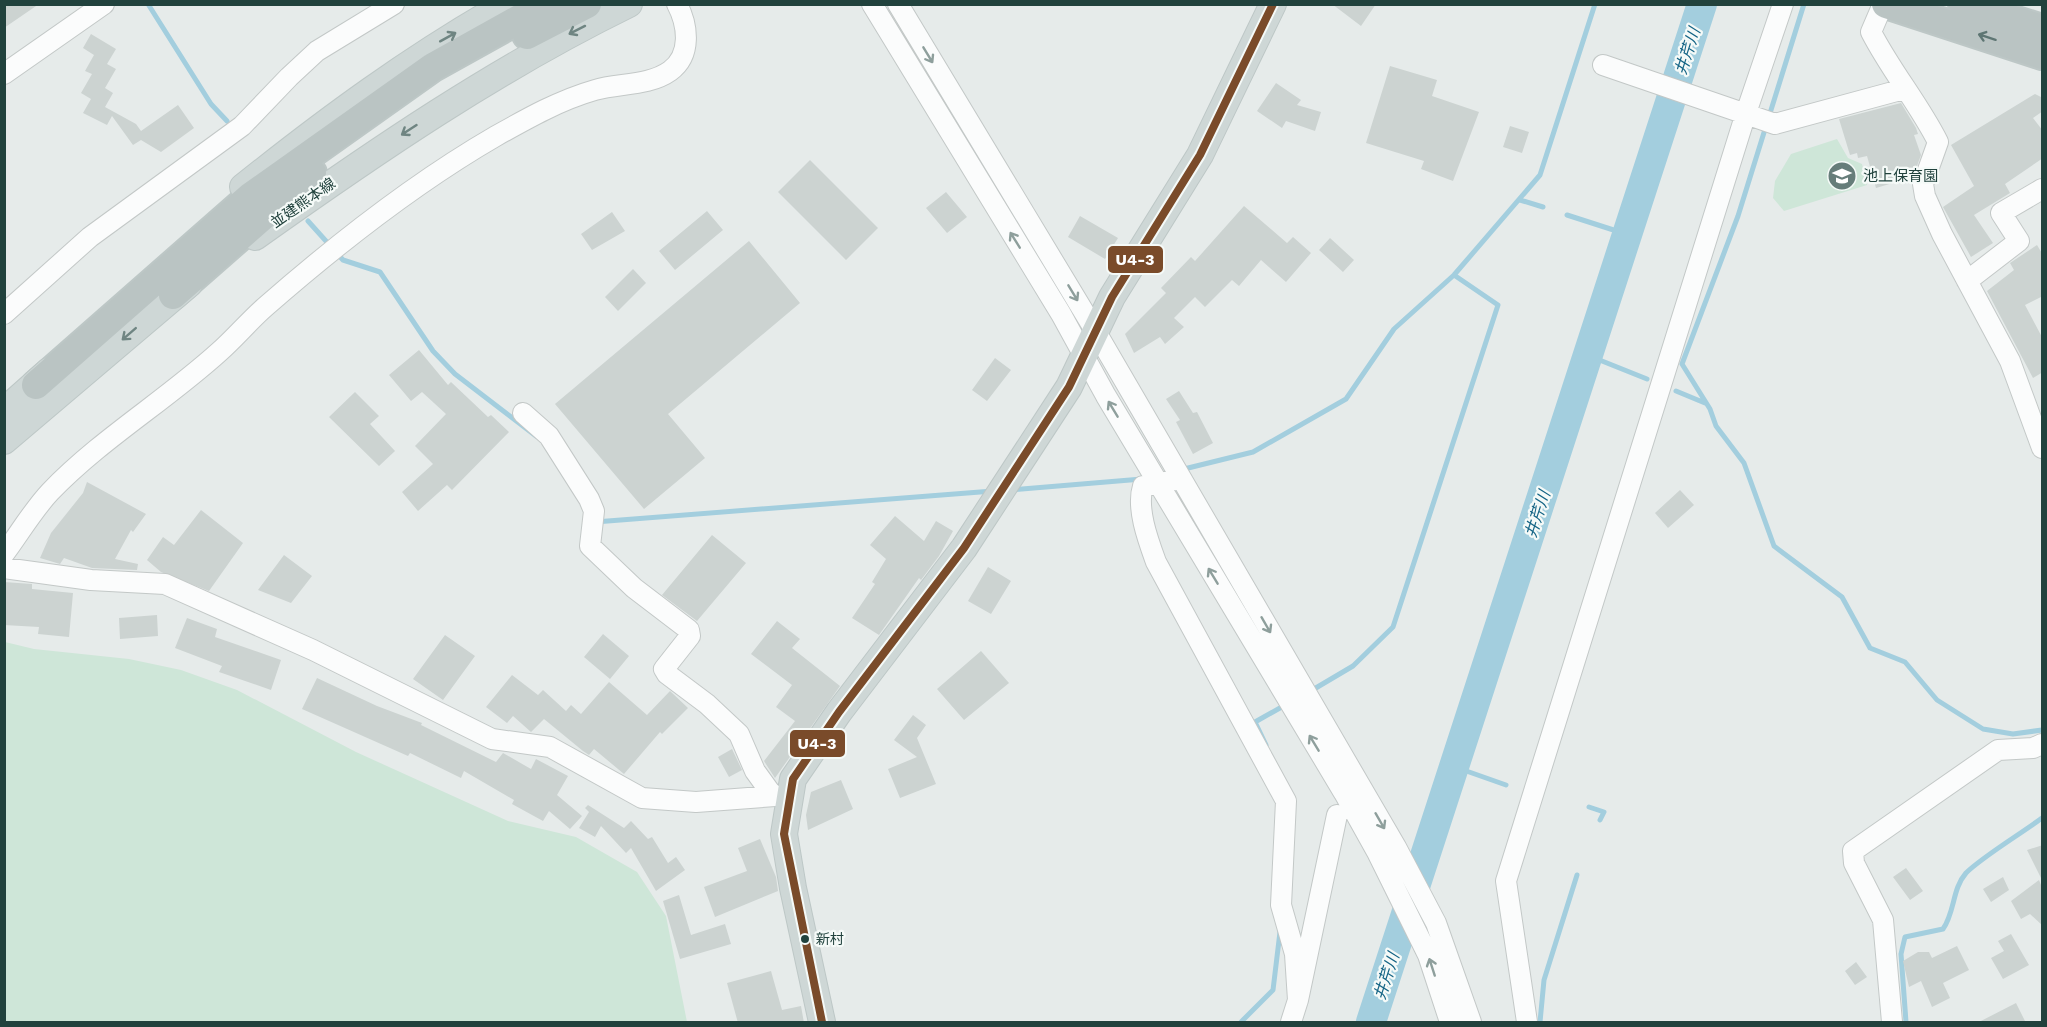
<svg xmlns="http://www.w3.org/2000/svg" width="2047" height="1027" font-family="'Work Sans','Noto Sans JP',sans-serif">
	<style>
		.green { fill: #cee6d8 }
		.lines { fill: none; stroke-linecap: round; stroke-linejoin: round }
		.stream { stroke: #a3cede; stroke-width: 5 }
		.river { stroke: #a3cede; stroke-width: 30 }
		.building { fill: #ccd3d1 }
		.minor-casing { stroke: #c3c8c7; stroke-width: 22 }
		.major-casing { stroke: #bdc7c6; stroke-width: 28 }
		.highway-casing { stroke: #bdc7c6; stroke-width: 32 }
		.minor { stroke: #fbfcfc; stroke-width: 20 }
		.major { stroke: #ced7d6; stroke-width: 26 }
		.highway { stroke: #bac4c3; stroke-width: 28 }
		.bus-1-casing { stroke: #f5faf8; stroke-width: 12 }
		.bus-1 { stroke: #7a4b2a; stroke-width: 8 }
		.oneway { stroke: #6f8582 }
		.oneway2 { stroke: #5e7673 }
		.oneway3 { stroke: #8e9f9c }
		.bus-dot { fill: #21423d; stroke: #f5faf8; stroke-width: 2 }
		.labels { text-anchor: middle; stroke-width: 4.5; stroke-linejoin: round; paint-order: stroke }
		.bus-label { font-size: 14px; fill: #21423d; stroke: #f5faf8; text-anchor: start }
		.poi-label { font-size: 15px; fill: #21423d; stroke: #f5faf8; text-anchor: start }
		.street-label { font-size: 15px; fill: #21423d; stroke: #f5faf8 }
		.water-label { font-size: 16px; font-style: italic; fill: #146485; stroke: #f5faf8 }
		.line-badge { stroke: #f5faf8; stroke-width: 2 }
		.badge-label { font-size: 16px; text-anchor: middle; font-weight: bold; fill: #fff }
	</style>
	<rect width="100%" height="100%" fill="#e6ebea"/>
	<path class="green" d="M1837,139L1848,158L1862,164L1867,185L1784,211L1773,198L1775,181L1791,154Z
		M5,642L34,649L129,659L181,670L237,690L356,752L508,821L576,837L637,872L666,916L687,1022H5Z"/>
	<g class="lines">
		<path class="stream" d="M148,4L211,104L227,121
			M1804,4L1738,216L1682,364L1710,409L1716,426L1744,463L1774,546L1842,597L1870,648L1905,662L1937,700L1983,729L2013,734L2042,730
			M1520,200L1543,207
			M1567,215L1626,234
			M308,221L343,260L380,272L433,351L455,374L536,436
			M1587,355L1647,379
			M1676,391L1705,403
			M1180,470L1253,452L1346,399L1394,329L1454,275L1540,175L1595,4
			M1011,490L1142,479
			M595,522L993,491
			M1309,692L1353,666L1393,627L1498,305L1454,275
			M1266,745L1255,722L1287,704
			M1455,767L1506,785
			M1589,807L1604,812L1600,820
			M1241,1022L1273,990L1280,932
			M1540,1022L1544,980L1577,875
			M1906,1022L1901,954L1905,937L1943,929C1955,912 1952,889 1966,873C1982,857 2022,833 2042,818"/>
		<path class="river" d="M1371,1022L1702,4"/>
	</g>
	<path class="building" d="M4,4H39L4,28Z
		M1332,4H1376L1361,26Z
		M91,34L116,49L107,64L116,69L105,88L113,93L105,107L136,124L141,131L178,105L194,128L161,152L141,140L133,145L112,116L107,125L83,113L91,99L81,93L92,74L85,71L94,55L83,48Z
		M1390,66L1437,80L1432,96L1479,112L1453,181L1421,169L1424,161L1366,143Z
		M1276,83L1301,100L1297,105L1321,112L1315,131L1286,121L1282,128L1257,111Z
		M2035,94L2043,98V111L2033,118L2043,131V158L2005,184L2010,193L1974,215L1993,243L1971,257L1943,207L1974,186L1951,145Z
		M1901,103L1916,128L1918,134L1914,135L1921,155L1913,177L1876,188L1867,156L1858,158L1857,153L1850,155L1839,119Z
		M1510,126L1529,132L1522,153L1503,147Z
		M810,160L878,228L846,260L778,192Z
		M946,192L967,217L947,233L926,208Z
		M1244,206L1287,243L1293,237L1311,253L1286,282L1261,260L1239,286L1232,280L1205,307L1195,297L1174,318L1184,327L1165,344L1160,337L1134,353L1125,334L1166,293L1161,288L1191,257L1195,261Z
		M707,211L723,230L675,270L659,251Z
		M612,212L625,231L592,250L581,234Z
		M1080,216L1118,238L1105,259L1068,237Z
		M1330,238L1354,260L1343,272L1319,250Z
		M749,241L800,303L668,414L705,458L644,509L555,404Z
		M2037,245L2043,255V296L2025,305L2043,339V372L2033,378L1987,291L2014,270L2010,263Z
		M633,269L646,283L618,311L605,297Z
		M419,350L448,385L451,382L488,417L491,415L509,432L452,490L447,485L418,511L402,492L433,464L415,446L446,414L422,392L411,401L389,375Z
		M995,358L1011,370L987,401L972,390Z
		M1179,391L1193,413L1197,412L1213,443L1193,454L1176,422L1180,420L1166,399Z
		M355,392L379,416L370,424L395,451L379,466L329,417Z
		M87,482L146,514L133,532L131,530L115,559L138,564L137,570L92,568L64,558L60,564L40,558L51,533L83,493Z
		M1680,490L1694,505L1668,528L1655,513Z
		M201,510L243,543L209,591L161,572L147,560L163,537L174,545Z
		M895,516L924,541L936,521L953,531L939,556L921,580L919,578L879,635L852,618L875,584L872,582L886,559L870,545Z
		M712,535L746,563L697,621L662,595Z
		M284,555L312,576L291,603L258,590Z
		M988,567L1011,581L991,614L968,601Z
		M4,582L32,584V589L73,593L69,637L38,634L39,627L4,625Z
		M157,615L158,636L120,639L119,618Z
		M187,618L217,629L215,637L281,660L271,690L219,672L222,666L175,648Z
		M777,621L800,639L792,648L840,686L775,778L764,761L795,721L776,707L792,685L751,654Z
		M603,634L629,656L610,679L584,657Z
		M445,635L475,656L443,700L413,679Z
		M981,651L1009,683L964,720L937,689Z
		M512,675L538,695L543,690L566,711L571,705L581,714L609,682L647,715L670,691L688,708L662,734L660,732L624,774L594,749L589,755L583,751L544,719L531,732L513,716L507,723L486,707Z
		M317,678L377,706L422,723L421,725L496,762L503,753L531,769L536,759L568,776L557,795L582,816L570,829L549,811L543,821L512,804L514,800L464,771L461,778L410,753L408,756L302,709Z
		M913,715L926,725L917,738L936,784L900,798L888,769L917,757L894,740Z
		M732,749L742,770L729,777L718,757Z
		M841,780L853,809L808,830L806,815L811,792Z
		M588,805L624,828L631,821L648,839L652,837L668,863L676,857L685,870L656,891L631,848L626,853L601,826L595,837L579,828L589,812L585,808Z
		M760,839L776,877L778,891L715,917L704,887L747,871L738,848Z
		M2043,845V882L2027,850Z
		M1906,868L1923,891L1910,900L1893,877Z
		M2003,877L2009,890L1991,902L1983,889Z
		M2039,880L2043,890V926L2030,914L2021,919L2011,901Z
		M679,895L691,935L725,924L731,944L680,959L663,901Z
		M2011,934L2029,965L2003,979L1991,958L2004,951L1998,941Z
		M1957,946L1969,970L1943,983L1950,998L1932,1007L1921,981L1909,987L1903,961L1918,952H1929L1932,958Z
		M1856,962L1867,977L1855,985L1845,971Z
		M771,971L782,1010L801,1006L804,1023H738L727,983Z
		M2016,1003L2026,1023H1977Z"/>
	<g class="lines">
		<g class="minor-casing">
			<path id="minor" d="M872,4L1061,314L1106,396L1344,793L1378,854L1428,955L1450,1022
				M898,4L1096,332L1396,847L1436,923L1471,1022
				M1883,4L1871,32C1891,71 1919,104 1938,142L1923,184L1925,196L1942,234L2010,361L2042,448
				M1603,65L1775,124L1904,89
				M4,74L104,4
				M1967,281L2019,241L2001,213L2042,189
				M4,314L90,237L242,126L289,77L317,51L394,4
				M523,413L549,436L589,499L594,511L590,546L634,588L689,630L690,636L664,669L667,674L707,704L739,734L755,771L773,796
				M1170,481L1143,486C1136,508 1148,540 1156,562L1286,801L1281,905L1295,954L1298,1000
				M4,554C19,534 33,510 50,492C101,439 165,401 219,352C235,338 249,321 265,307C337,244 413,184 496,136C528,118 560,100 595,90C619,83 649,86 670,71C692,55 688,25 677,4
				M4,568L91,580L165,584L313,650L492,739L550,747L642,798L696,802L789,795
				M1291,1022L1298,1000L1337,815
				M1527,1022L1506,881L1746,113L1783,4
				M1892,1022L1883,920L1854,863L1853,851L1998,750L2033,748L2042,744"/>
		</g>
		<g class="major-casing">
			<path id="major" d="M243,187C328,119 411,58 506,4
				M255,237C376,151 496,69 629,4
				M4,411L49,371
				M4,441L189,284
				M822,1022L793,888L784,834L793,779L839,712L964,548L1069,387L1112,297L1200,155L1273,4"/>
		</g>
		<g class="highway-casing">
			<path id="highway" d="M1886,4L2042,55
				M1963,4L2042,29
				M527,35L587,4
				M173,295L312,173
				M36,385L250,197L433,67L546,4"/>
		</g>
		<use href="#minor" class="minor"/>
		<use href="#major" class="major"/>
		<use href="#highway" class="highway"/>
		<g class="bus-1-casing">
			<path id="bus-1" d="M822,1022L784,834L793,779L839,712L964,548L1069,387L1112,297L1200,155L1273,4"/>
		</g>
		<use href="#bus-1" class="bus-1"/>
	</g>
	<defs><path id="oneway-shaft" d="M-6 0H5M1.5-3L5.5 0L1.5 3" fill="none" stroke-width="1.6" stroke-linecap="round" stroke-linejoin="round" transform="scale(1.5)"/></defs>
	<g class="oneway">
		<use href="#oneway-shaft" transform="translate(577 30) rotate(153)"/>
		<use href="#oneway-shaft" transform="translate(448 37) rotate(-29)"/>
		<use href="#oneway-shaft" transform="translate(409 130) rotate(147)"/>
		<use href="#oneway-shaft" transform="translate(129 334) rotate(139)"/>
	</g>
	<use class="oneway2" href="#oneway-shaft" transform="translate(1987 37) rotate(-162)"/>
	<g class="oneway3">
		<use href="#oneway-shaft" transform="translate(928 55) rotate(59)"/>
		<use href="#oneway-shaft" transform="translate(1015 240) rotate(-122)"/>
		<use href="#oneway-shaft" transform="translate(1073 293) rotate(59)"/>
		<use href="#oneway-shaft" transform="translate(1113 409) rotate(-121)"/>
		<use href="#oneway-shaft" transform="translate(1213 576) rotate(-121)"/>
		<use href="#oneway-shaft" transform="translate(1266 625) rotate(60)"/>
		<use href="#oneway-shaft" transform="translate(1314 743) rotate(-121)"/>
		<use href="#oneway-shaft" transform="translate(1380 821) rotate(60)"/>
		<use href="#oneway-shaft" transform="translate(1432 967) rotate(-108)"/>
	</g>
	<defs>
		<g id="school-disc" transform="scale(1.5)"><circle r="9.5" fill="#667d7a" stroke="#f5faf8"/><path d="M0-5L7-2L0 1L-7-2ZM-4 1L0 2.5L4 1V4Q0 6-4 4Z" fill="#fff"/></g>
	</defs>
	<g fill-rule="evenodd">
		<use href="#school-disc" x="1842" y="176"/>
	</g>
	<circle class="bus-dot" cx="805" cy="939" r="5"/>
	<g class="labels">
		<g class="bus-label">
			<text x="816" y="944">新村</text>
		</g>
		<g class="poi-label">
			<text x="1863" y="181">池上保育園</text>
		</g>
		<g class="street-label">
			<text transform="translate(303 203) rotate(-35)" y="5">並建熊本線</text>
		</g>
		<g class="water-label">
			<text transform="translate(1687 51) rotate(-72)" y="6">井芹川</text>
			<text transform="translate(1537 514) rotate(-72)" y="6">井芹川</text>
			<text transform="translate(1386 976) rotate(-72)" y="6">井芹川</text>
		</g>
	</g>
	<g class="line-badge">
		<rect x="1107" y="245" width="57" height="29" rx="6" fill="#7a4b2a"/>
		<rect x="789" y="729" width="57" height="29" rx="6" fill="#7a4b2a"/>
	</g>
	<g class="badge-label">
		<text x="1135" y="265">U4-3</text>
		<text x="817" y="749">U4-3</text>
	</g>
	<rect width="2047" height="1027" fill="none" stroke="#21423d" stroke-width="12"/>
</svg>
